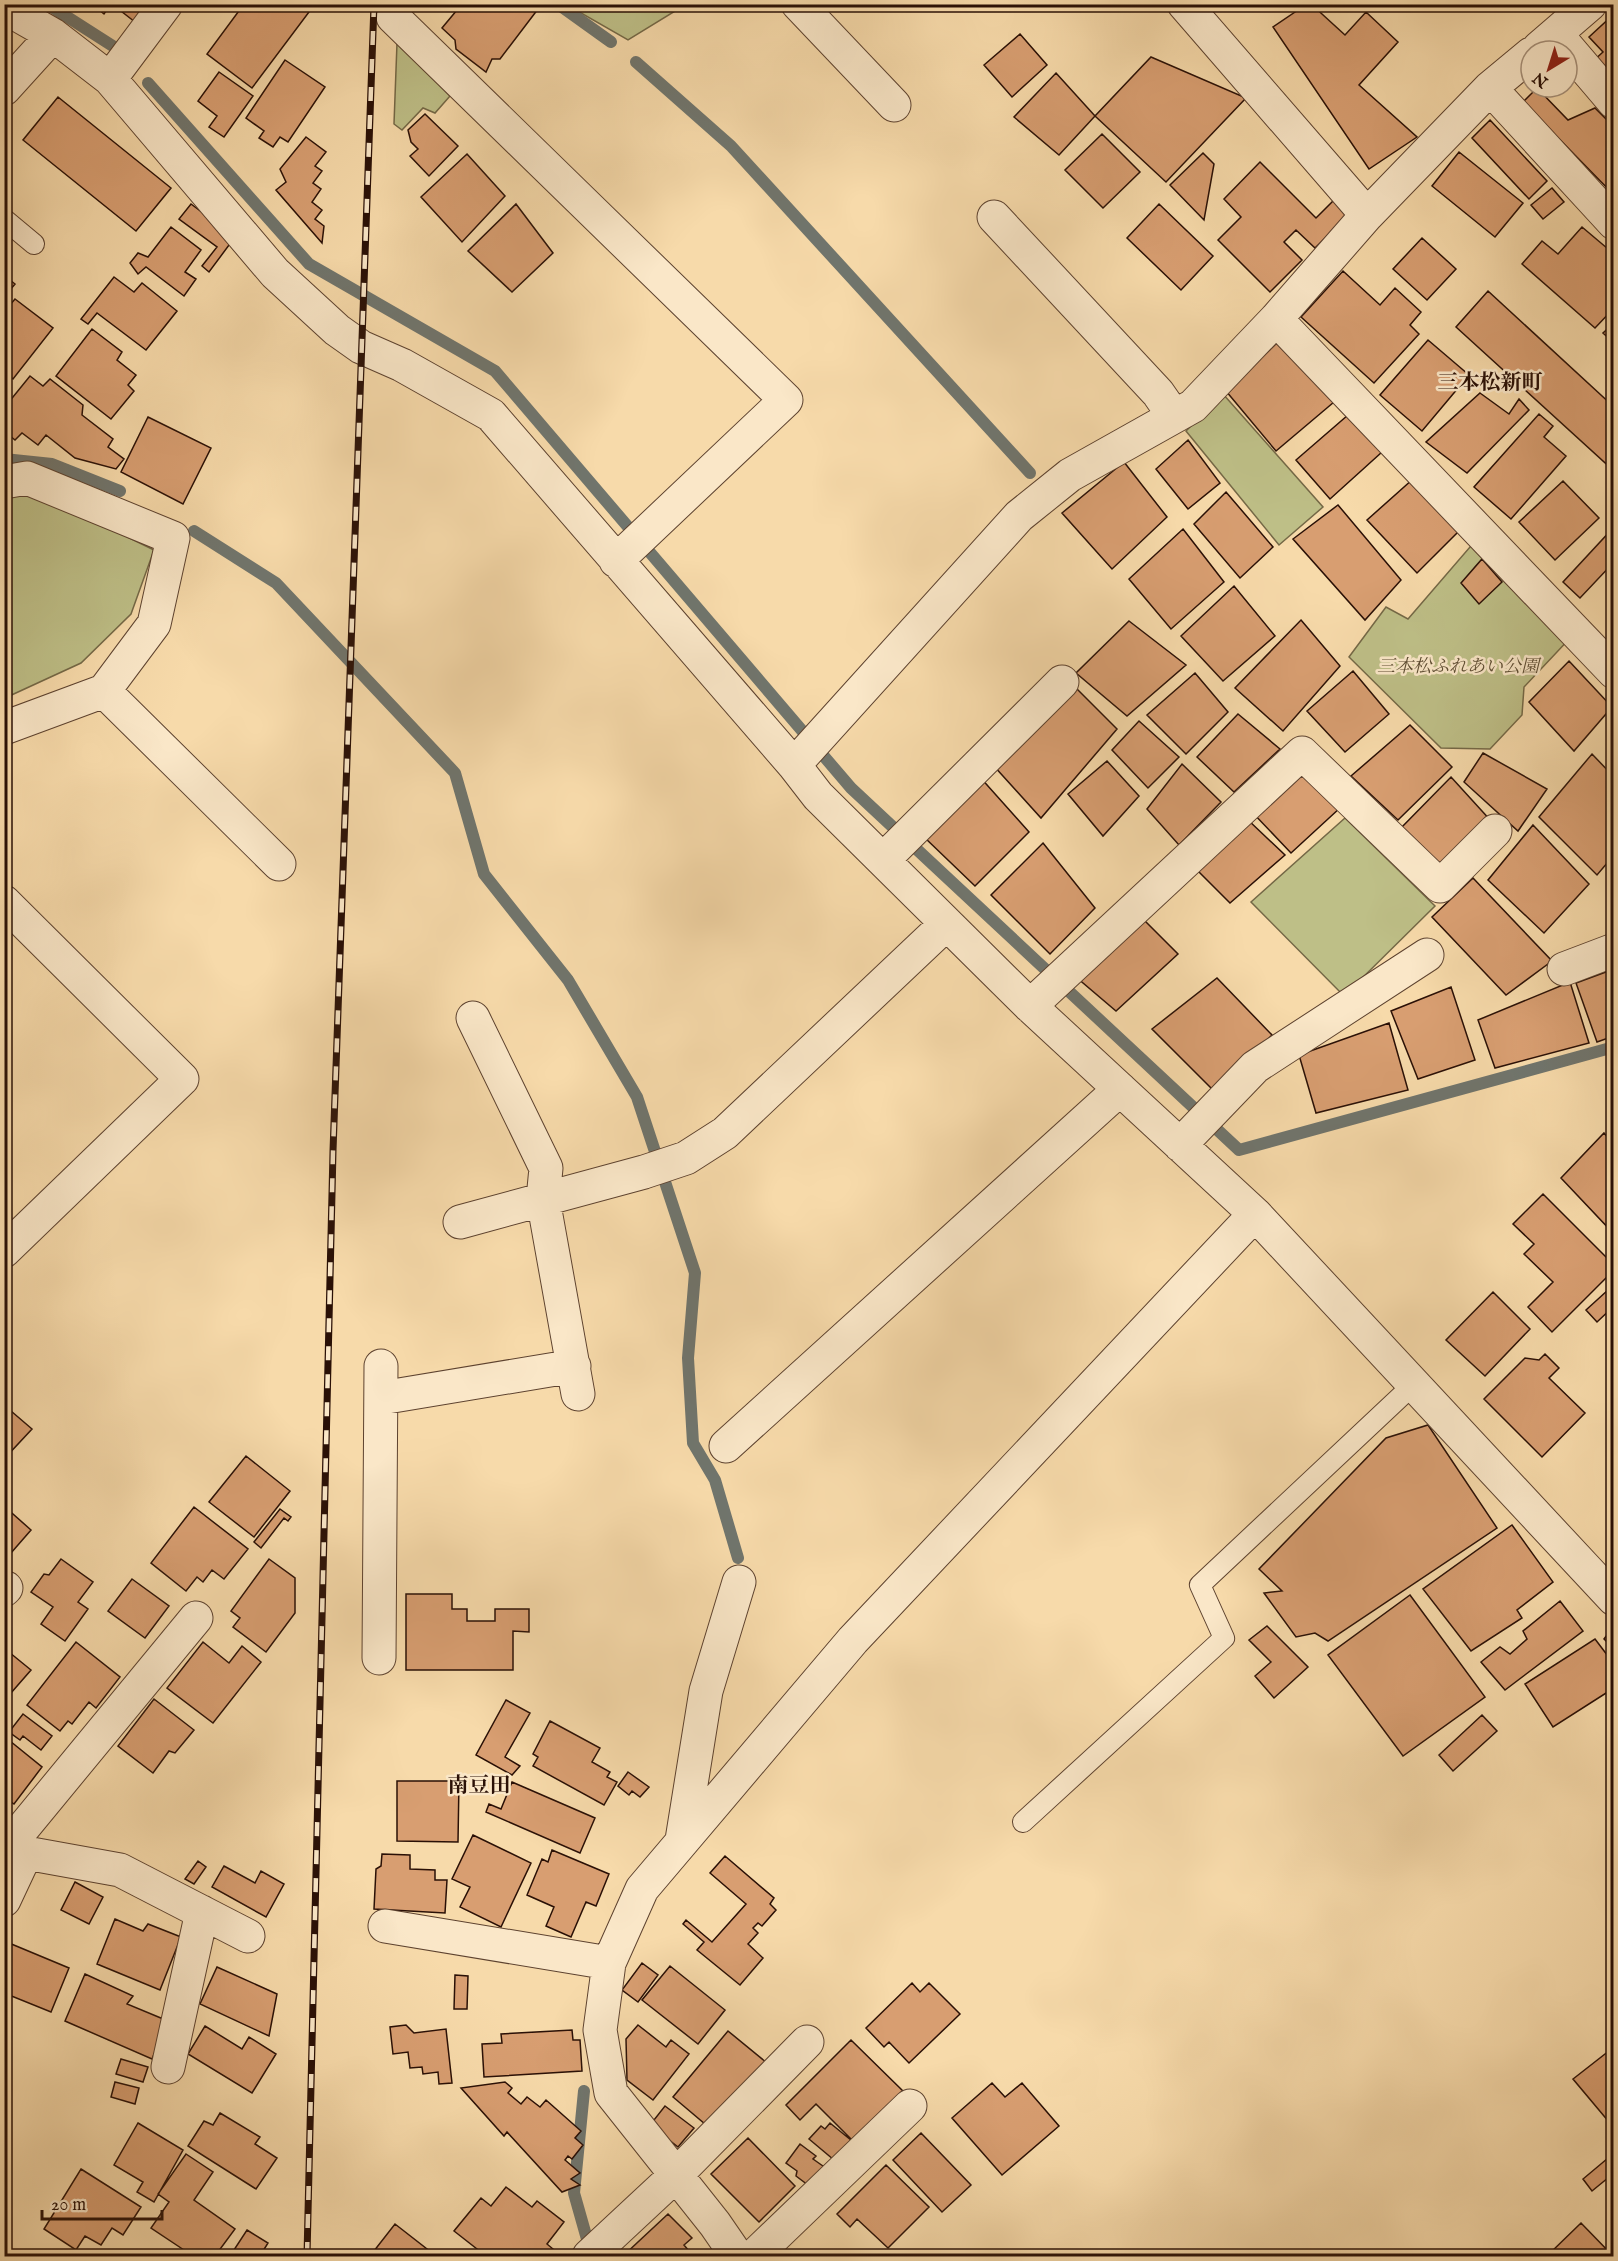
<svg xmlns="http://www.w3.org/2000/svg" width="1618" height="2261" font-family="'IM FELL English','Noto Serif JP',serif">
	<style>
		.green { fill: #bebf87; stroke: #746846; stroke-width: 1.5 }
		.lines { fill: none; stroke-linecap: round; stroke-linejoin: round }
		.stream { stroke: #70756d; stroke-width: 12 }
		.building { fill: #d89e71; stroke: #2a1006; stroke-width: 1.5 }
		.service-casing { stroke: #5d422f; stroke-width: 22 }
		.minor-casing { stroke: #5d422f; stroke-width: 35 }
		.service { stroke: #fae7c8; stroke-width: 20 }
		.minor { stroke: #fae7c8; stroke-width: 33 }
		.rail-casing { stroke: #2a1006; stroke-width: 7 }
		.rail { stroke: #fae7c8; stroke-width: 4.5; stroke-dasharray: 14; stroke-linecap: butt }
		.labels { text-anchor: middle; stroke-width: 5; stroke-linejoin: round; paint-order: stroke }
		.park-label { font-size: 18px; font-style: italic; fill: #5e4d33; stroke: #fae7c8 }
		.quarter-label { font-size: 21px; font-weight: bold; fill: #2a1006; stroke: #fae7c8 }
	</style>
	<rect width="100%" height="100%" fill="#f7daaa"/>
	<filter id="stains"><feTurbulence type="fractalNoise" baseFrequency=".00333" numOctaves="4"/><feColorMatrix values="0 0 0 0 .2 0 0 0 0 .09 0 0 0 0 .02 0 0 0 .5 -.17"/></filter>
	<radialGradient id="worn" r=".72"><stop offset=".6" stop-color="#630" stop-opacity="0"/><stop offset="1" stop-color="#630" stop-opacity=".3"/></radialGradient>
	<path class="green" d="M567,5H685L628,40Z
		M397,43L405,46L450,96L435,113L423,108L402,130L394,124Z
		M1223,394L1323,507L1279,545L1186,431Z
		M21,485L154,550L131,614L81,663L5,698L4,488Z
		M1476,540L1572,636L1524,687L1522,715L1490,749L1441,748L1349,657L1386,607L1408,619Z
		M1345,818L1435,906L1344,996L1251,902Z"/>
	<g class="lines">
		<path class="stream" d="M47,4L119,50
			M558,4L611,42
			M636,62L731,146L1030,473
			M148,83L309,264L495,371L851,788L1239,1150L1614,1047
			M4,459L52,464L120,491
			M194,531L276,583L455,773L484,874L568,980L637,1097L695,1273L688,1358L693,1443L715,1480L738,1558
			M584,2091L574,2193L587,2239L596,2249"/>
	</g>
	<path class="building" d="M92,4H111L104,14Z
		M112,4H148L135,22Z
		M244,4H315L252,88L207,54Z
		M462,4H533L538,9L500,59H492L486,72L456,49L455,40L442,28Z
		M1307,4H1311L1345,35L1366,12L1398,42L1359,85L1417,137L1369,169L1273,27Z
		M1614,14V85L1592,62L1603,52L1589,37Z
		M1020,34L1047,65L1012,97L984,65Z
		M1151,57L1246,98L1166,182L1095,116Z
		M285,60L325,87L288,142L280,137L273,147L259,138L264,131L246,118Z
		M219,72L253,96L224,137L209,127L217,116L198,101Z
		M1056,73L1095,116L1059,155L1014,117Z
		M1537,88L1568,120L1595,108L1614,127V195L1523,102Z
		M58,97L171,188L136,231L23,140Z
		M425,114L458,146L429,176L410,156L418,149L411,142L408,130Z
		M1490,120L1547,181L1529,199L1472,138Z
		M1102,134L1140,172L1103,208L1065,170Z
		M306,137L326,152L315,166L322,171L313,183L321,189L312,202L322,210L315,219L324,226L322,243L276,190L286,182L280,169Z
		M1459,152L1523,203L1495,237L1432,186Z
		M1203,153L1214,164L1204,220L1170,185Z
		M467,154L505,196L462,242L421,197Z
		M1260,162L1316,218L1334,200L1349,215L1315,248L1296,230L1284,242L1302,260L1270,292L1218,240L1241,217L1224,199Z
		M1552,188L1564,202L1543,219L1531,205Z
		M191,204L235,237L209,272L202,266L217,247L179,219Z
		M516,204L553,253L512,292L468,251Z
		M1159,204L1213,256L1181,290L1127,238Z
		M171,227L201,250L185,272L196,279L184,296L146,267L138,274L130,263L138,253L148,257Z
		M1582,227L1614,254V273L1610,277L1614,280V308L1595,328L1522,264L1542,241L1558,254Z
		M1422,238L1456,269L1427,300L1393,269Z
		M1343,271L1380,305L1395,288L1421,312L1410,325L1419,334L1374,383L1301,317Z
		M4,275L15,284L4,297Z
		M114,277L134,292L142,283L177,311L146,350L97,313L88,324L81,319Z
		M1488,291L1614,407V471L1456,327Z
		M15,299L53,328L13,379L4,372V312Z
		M1614,323V343L1603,333Z
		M92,329L122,352L117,360L136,375L128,385L134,391L111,419L56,376Z
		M1428,340L1469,375L1422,431L1380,395Z
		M1279,341L1334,402L1276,451L1226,391Z
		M30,376L43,386L50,379L83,405L82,415L113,439L108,447L124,459L116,469L75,458L46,435L38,445L22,433L15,440L4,431V408Z
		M1480,393L1509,414L1519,399L1529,410L1467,473L1426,442Z
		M1539,414L1553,426L1544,437L1566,456L1511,519L1474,487Z
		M1348,415L1382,452L1330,499L1296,460Z
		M148,417L211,448L183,504L121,472Z
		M1188,440L1220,483L1188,509L1156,469Z
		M1124,462L1167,517L1112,569L1062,513Z
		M1413,479L1460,530L1417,573L1367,520Z
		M1563,481L1599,518L1555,560L1519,522Z
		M1226,492L1273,547L1240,578L1194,524Z
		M1338,505L1401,580L1365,620L1293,539Z
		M1614,527V562L1580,598L1563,582Z
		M1183,529L1224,582L1171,629L1129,579Z
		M1482,559L1502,582L1479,604L1461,583Z
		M1234,586L1275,636L1223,681L1181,636Z
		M1301,620L1340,666L1283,731L1235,688Z
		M1129,621L1186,665L1127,716L1076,673Z
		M1569,661L1612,707L1574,751L1529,702Z
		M1353,671L1389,714L1345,752L1307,711Z
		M1195,673L1228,712L1186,754L1147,715Z
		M1073,685L1117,729L1041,818L993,765Z
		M1238,714L1280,749L1234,792L1197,757Z
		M1139,721L1179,757L1148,788L1112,750Z
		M1410,725L1452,767L1398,820L1351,776Z
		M1483,753L1547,789L1518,831L1464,782Z
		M1592,754L1614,777V855L1597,875L1539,817Z
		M1107,761L1139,796L1103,836L1068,794Z
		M1182,764L1221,802L1179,845L1147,809Z
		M1303,765L1341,807L1291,853L1252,812Z
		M979,776L1029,832L975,886L924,837Z
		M1451,777L1492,822L1443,873L1399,830Z
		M1247,819L1285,855L1230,903L1196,869Z
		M1533,825L1589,884L1544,933L1488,880Z
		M1043,843L1095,908L1050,954L991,895Z
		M1473,878L1552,961L1506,995L1432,917Z
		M1143,919L1178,954L1116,1011L1076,977Z
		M1614,969V1036L1597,1042L1576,983Z
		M1217,978L1272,1035L1216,1093L1152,1029Z
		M1570,982L1589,1043L1495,1068L1478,1020Z
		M1451,987L1475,1060L1418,1079L1391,1011Z
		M1389,1023L1408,1090L1316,1113L1299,1055Z
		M1604,1133L1614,1145V1234L1561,1178Z
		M1543,1194L1614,1265V1270L1552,1332L1528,1307L1553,1282L1524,1254L1534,1244L1513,1224Z
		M1608,1290L1614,1296V1306L1597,1322L1586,1310Z
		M1493,1292L1530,1329L1485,1376L1446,1340Z
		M1545,1354L1559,1368L1549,1378L1585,1413L1542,1457L1484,1399L1525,1358L1539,1360Z
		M4,1405L32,1429L4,1459Z
		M1428,1425L1497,1528L1328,1641L1315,1633L1296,1637L1264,1593L1282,1591L1259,1569L1386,1438Z
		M246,1456L290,1491L254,1537L209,1502Z
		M4,1506L31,1530L11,1553L4,1548Z
		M194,1507L248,1549L224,1579L212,1570L203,1582L197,1577L186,1591L151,1563Z
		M280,1509L291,1517L288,1521L284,1518L261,1548L254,1542Z
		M1512,1525L1553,1582L1517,1610L1522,1618L1471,1651L1423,1589Z
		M61,1559L93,1582L78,1602L88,1609L65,1641L41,1624L53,1607L31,1592L44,1574L49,1575Z
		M269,1559L295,1578V1613L266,1652L233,1627L240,1618L231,1611Z
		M132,1579L169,1606L145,1638L108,1611Z
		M406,1594H452V1609H467V1621H495V1609H529V1632L513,1631V1670H406Z
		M1410,1595L1485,1697L1403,1756L1328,1655Z
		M1560,1601L1583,1631L1505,1690L1481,1662L1500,1647L1510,1654L1527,1639L1523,1631Z
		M1267,1626L1308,1667L1274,1698L1255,1676L1271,1662L1249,1640Z
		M1610,1631L1614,1633V1649L1604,1639Z
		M1595,1639L1614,1664V1688L1553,1727L1525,1684Z
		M76,1642L120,1677L96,1708L89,1702L72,1724L68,1721L60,1731L27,1705Z
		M203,1642L229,1663L242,1646L261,1662L213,1723L167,1688Z
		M4,1648L31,1670L4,1701Z
		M154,1699L194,1730L175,1753L169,1751L153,1773L118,1746Z
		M506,1700L530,1713L505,1757L520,1766L512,1775L476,1755Z
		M23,1714L52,1736L41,1750L23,1736L20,1740L9,1732Z
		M1482,1715L1497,1731L1453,1771L1439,1755Z
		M550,1721L600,1748L592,1762L610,1772L607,1777L617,1782L604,1805L533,1766L538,1757L533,1754Z
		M10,1741L42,1767L14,1804L4,1797V1748Z
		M628,1772L649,1787L640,1797L632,1791L629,1795L618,1786Z
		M397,1781H459L458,1842L397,1841Z
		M512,1782L595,1818L580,1853L486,1812L489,1804L501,1809Z
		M473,1835L531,1863L501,1927L460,1907L470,1887L452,1879Z
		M552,1850L609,1874L596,1906L586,1902L571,1937L546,1926L554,1907L527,1895L542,1859L548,1862Z
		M382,1854L410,1855V1869L435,1870V1880H447L445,1913L374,1909L376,1869L381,1866Z
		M725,1856L774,1898L770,1904L776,1910L762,1926L758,1923L753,1928L758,1933L748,1944L763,1958L740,1985L697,1950L704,1942L683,1924L686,1920L712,1942L746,1904L710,1873Z
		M198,1861L206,1867L194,1884L185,1879Z
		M224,1866L255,1883L261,1871L284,1884L266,1917L212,1887Z
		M75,1882L103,1897L89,1924L61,1910Z
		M115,1919L143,1931L148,1924L181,1937L160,1990L97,1964Z
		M9,1943L69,1968L51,2012L4,1993V1956Z
		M642,1963L658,1975L638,2002L622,1990Z
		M670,1966L725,2010L698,2044L642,2000Z
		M217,1967L277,1994L269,2036L200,2004Z
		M85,1974L133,1996L127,2004L168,2021L152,2059L65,2021Z
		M455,1975L468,1976L467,2009H454Z
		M912,1983L920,1992L929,1983L960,2014L909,2063L889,2042L884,2047L866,2028Z
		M406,2025L414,2033L446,2029L452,2083L439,2084L438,2072L423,2074L422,2067L410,2068L408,2052L393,2054L390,2027Z
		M638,2025L666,2047L671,2040L689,2054L653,2100L627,2080L626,2039Z
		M205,2026L242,2049L249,2037L276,2054L252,2093L188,2054Z
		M572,2030L573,2040H580L582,2071L484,2077L482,2044L502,2043L501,2034Z
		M728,2031L767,2063L705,2124L673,2097Z
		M851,2040L905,2093L855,2143L816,2104L800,2120L786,2105Z
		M1614,2047V2128L1573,2079Z
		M121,2059L148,2067L143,2082L116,2074Z
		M115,2082L139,2088L135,2104L111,2097Z
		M505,2082L512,2088L508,2093L521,2104L527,2097L540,2107L546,2100L581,2131L575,2138L583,2145L572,2159L568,2156L565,2160L580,2173L571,2179L580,2185L562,2192L507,2132L504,2136L461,2088Z
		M992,2083L1005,2097L1022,2083L1059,2126L1002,2175L952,2118Z
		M665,2106L694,2128L678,2147L650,2125Z
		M220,2113L260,2137L255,2144L277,2158L256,2189L188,2146L204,2121L213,2125Z
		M138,2123L183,2150L154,2202L137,2192L143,2182L114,2165Z
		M830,2123L857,2145L840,2165L809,2139L821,2126L825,2129Z
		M921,2133L971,2185L942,2212L893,2160Z
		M748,2138L795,2186L759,2222L711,2174Z
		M800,2144L816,2156L813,2159L830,2171L812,2188L796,2176L797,2171L786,2163Z
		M1614,2153V2173L1592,2191L1583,2179Z
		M186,2154L213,2172L194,2200L235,2229L215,2256H183L187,2252L151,2228L169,2202L158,2194Z
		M886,2165L929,2207L888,2248L857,2219L850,2227L837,2214Z
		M81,2169L141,2207L123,2235L112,2228L101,2245L85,2236L76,2250L44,2229Z
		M506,2187L532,2207L537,2201L564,2222L547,2244L553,2249L547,2256H486L454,2231L481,2198L491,2206Z
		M668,2214L692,2238L684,2245L689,2251L683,2256H623Z
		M1581,2223L1613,2256H1547Z
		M395,2224L436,2256H370Z
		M247,2230L268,2243L260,2256H230Z"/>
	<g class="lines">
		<g class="service-casing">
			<path id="service" d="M4,219L34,244
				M1023,1822L1224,1638L1200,1585L1414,1384"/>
		</g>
		<g class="minor-casing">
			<path id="minor" d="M798,4L894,105
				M1184,4L1367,215
				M4,7L53,35L110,79L275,273L337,330L361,347L402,365L491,415L794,765L818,796L1030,1006L1255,1214L1614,1599
				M393,17L786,400L616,561
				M1556,34L1614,102
				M1539,48L1590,4
				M110,79L166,4
				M1490,88L1614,223
				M4,89L53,35
				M994,217L1158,393L1174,416
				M1276,319L1614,672
				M4,482L27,478L173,538L154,624L104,691L4,728
				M104,691L279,864
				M794,765L1019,516L1070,475L1193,406L1276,319L1367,215L1490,88L1531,54
				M883,860L1062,682
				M4,902L182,1079L4,1251
				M1564,969L1614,950
				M1030,1006L1302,753L1440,886L1495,831
				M473,1018L546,1168L543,1199L578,1394
				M1180,1145L1255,1067L1427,955
				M460,1222L644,1172L686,1158L725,1133L946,924
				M381,1398L574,1366
				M726,1446L1120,1089
				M4,1590L6,1588
				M379,1658L381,1366
				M682,1840L706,1691L739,1582
				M4,1842L26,1853L120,1870L248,1936
				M9,1845L196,1618
				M4,1900L26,1853
				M385,1926L609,1963
				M168,2067L202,1912
				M589,2256L676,2175L807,2042
				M737,2256L715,2224L611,2093L600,2030L609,1963L642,1889L853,1640L1255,1214
				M754,2256L910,2106"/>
		</g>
		<use href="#service" class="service"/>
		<use href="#minor" class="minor"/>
		<g class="rail-casing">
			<path id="rail" d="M307,2256L333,1151L374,4"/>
		</g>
		<use href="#rail" class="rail"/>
	</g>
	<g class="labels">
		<g class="park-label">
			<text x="1458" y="672">三本松ふれあい公園</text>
		</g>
		<g class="quarter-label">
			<text x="1490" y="389">三本松新町</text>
			<text x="479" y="1792">南豆田</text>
		</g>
	</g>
	<rect width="1618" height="2261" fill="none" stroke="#f7daaa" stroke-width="24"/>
	<rect x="6" y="6" width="1606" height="2249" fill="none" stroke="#2a1006" stroke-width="3"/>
	<rect x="12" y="12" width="1594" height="2237" fill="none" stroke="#2a1006" stroke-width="1.5"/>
	<g transform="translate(1549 69) rotate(218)"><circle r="28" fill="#fae7c8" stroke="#a7917a" stroke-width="1.5"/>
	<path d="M0-4.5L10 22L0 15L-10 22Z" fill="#8f2418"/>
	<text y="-9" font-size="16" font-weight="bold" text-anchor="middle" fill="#2a1006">N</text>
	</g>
	<path d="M42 2210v9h120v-9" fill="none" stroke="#2a1006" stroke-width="3"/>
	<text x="51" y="2210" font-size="18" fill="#2a1006" stroke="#fae7c8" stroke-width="4.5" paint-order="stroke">20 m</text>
	<rect width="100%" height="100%" filter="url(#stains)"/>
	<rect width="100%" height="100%" fill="url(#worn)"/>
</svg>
